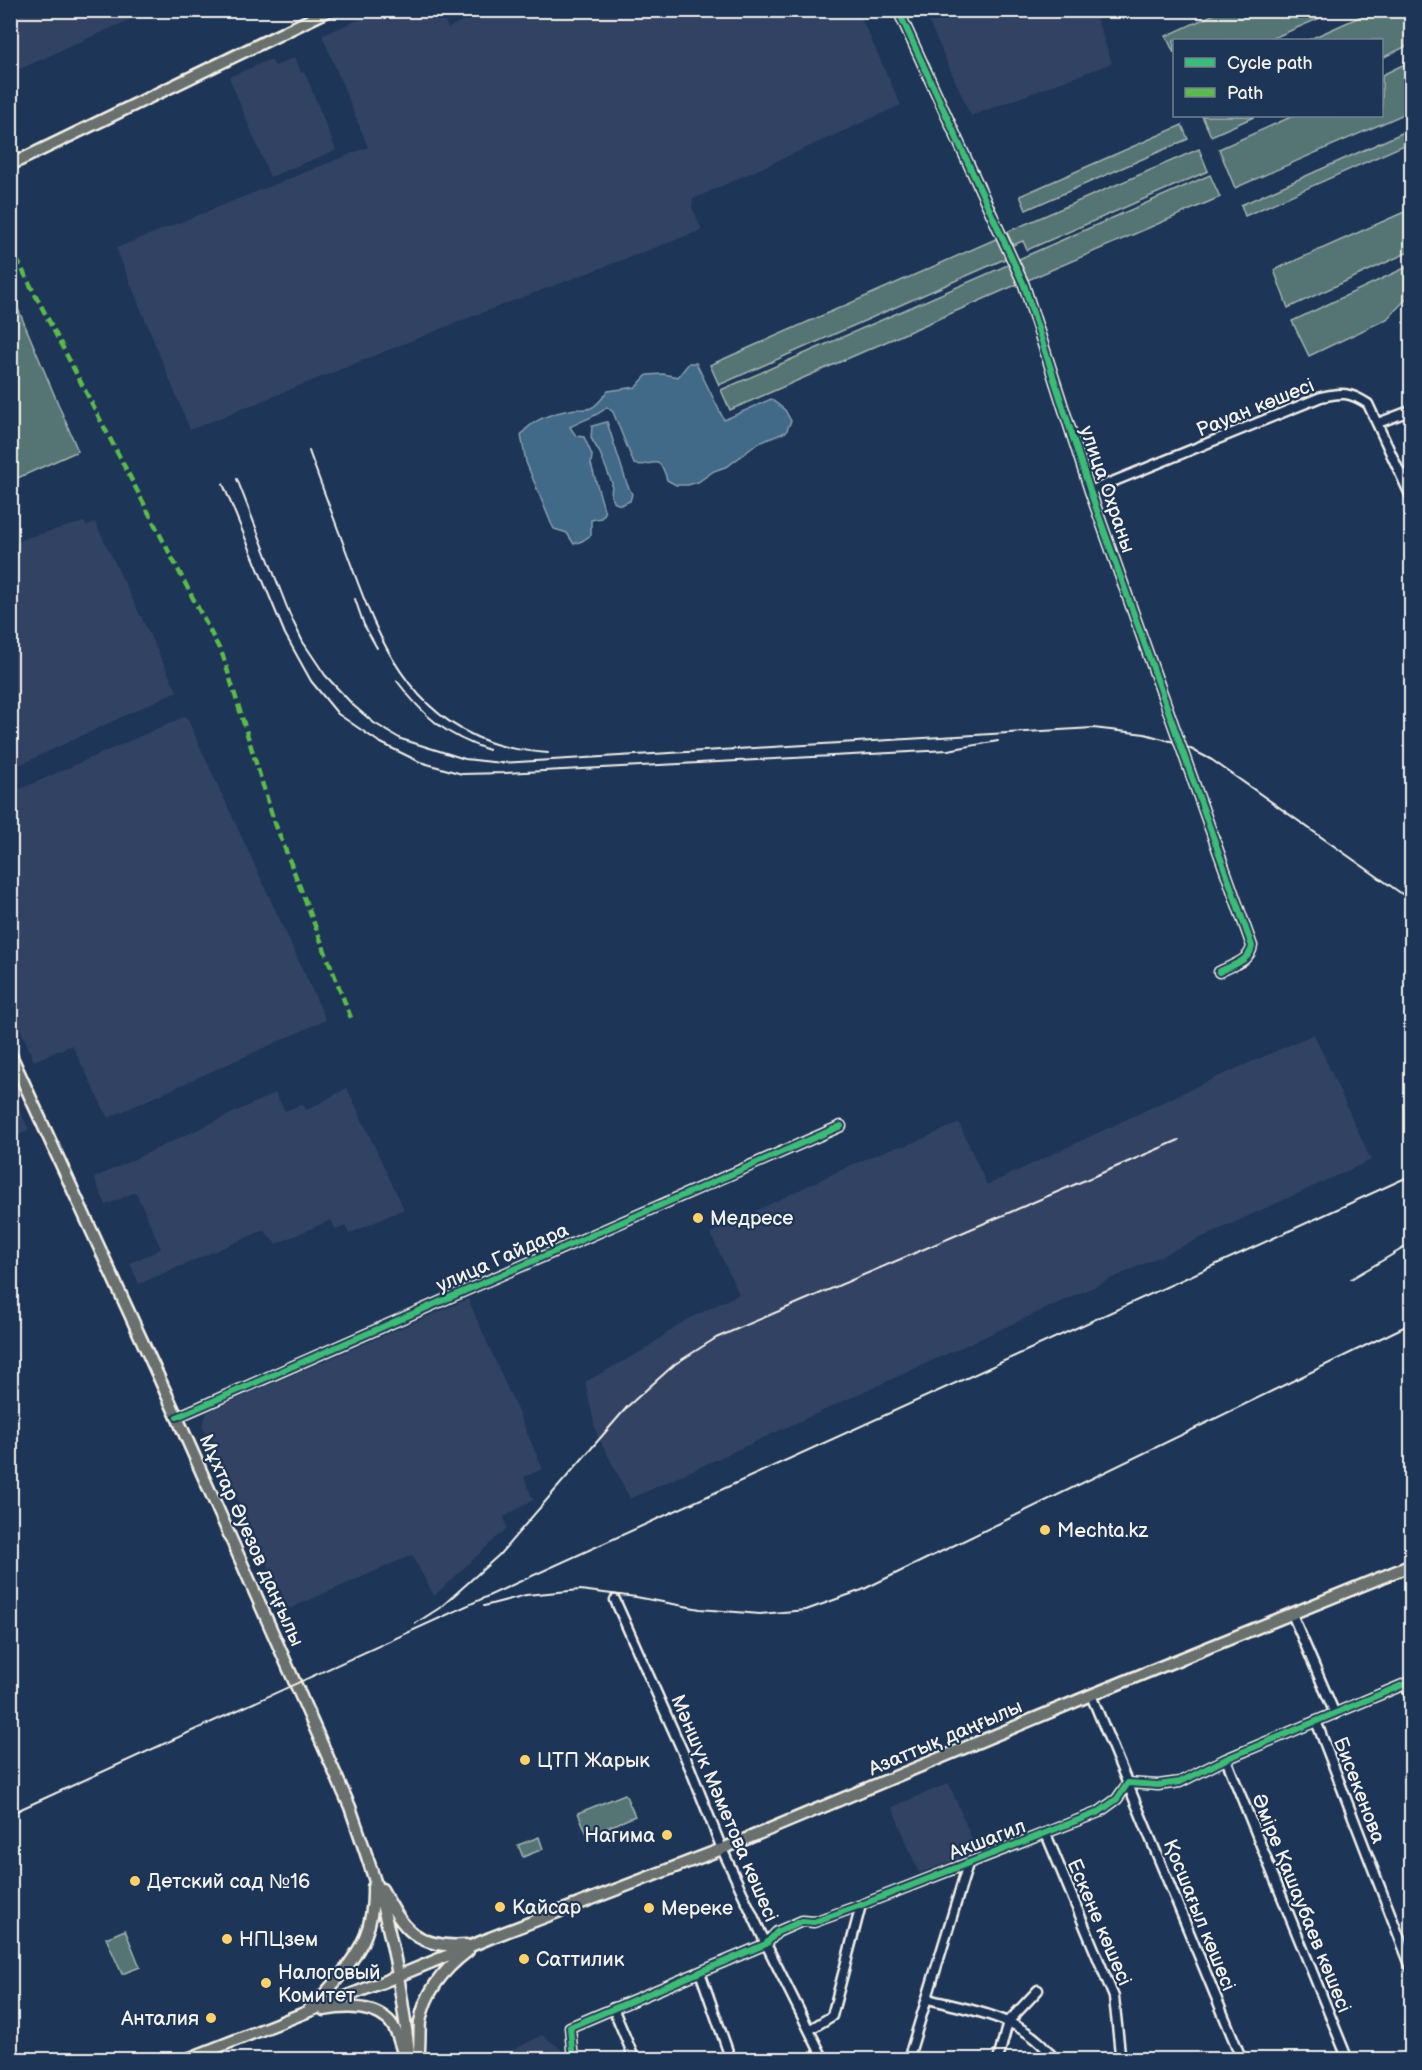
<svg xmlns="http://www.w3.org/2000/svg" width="1422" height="2070" font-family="'Balsamiq Sans',sans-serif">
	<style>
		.built { fill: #324263 }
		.green { fill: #557575; stroke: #a4b3ae; stroke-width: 1.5 }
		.water { fill: #406a87; stroke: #88a0ae; stroke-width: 1.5 }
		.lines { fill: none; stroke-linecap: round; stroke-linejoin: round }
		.minor-casing { stroke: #f4f1e8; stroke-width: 13 }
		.major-casing { stroke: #f4f1e8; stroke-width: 15 }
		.minor { stroke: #1d3557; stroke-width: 8 }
		.major { stroke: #6b706d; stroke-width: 10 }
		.rail { stroke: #f4f1e8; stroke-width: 2 }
		.quiet { stroke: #5cbc4b; stroke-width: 4.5; stroke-dasharray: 9 4.5; stroke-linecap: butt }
		.cycleway-casing { stroke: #1d3557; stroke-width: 10 }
		.cycleway { stroke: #3abd76; stroke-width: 6 }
		.poi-dot { fill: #ffd166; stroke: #1d3557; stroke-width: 2 }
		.labels { text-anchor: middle; stroke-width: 4.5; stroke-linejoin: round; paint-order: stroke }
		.street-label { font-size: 20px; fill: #f4f1e8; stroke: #1d3557 }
		.poi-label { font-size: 20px; fill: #f4f1e8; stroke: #1d3557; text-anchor: start }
	</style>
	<rect width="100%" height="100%" fill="#1d3557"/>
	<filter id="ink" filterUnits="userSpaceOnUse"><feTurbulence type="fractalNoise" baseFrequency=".0167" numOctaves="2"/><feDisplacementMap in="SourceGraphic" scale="12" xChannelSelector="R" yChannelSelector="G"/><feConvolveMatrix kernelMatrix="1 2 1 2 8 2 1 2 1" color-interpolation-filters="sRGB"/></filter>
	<g filter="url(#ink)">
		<path class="built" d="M11,10H149V11L11,73Z
			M483,10L858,11L901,105L693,199L692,207L702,230L468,318L190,430L116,248L368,147L322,35L380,11H440L448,28Z
			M924,11H1094L1112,63L971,116Z
			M295,57L301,72L305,73L336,150L270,177L229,77L271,59L275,66Z
			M84,522L87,526L95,522L177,691L11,769V544L32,536Z
			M186,716L326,1020L108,1118L72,1045L34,1061L11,1007V793Z
			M1314,1034L1371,1160L630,1499L596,1432L585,1382L642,1351L684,1321L739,1294L710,1233L851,1165L892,1148L908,1145L959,1123L987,1185L1195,1087Z
			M347,1088L404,1209L349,1234L345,1226L336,1230L331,1220L276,1244L264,1230L139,1284L130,1263L161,1249L136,1192L106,1205L94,1178L275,1093L285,1111L302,1104L307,1110Z
			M10,1090L29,1130L11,1139H10Z
			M468,1299L543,1469L524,1477L533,1500L504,1517L507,1528L434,1596L412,1555L289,1609L202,1426L207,1412Z
			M949,1783L977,1852L919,1873L892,1807Z
			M542,2035L561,2049L564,2059H507L511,2051Z"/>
		<path class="green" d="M1223,10H1336V11L1269,40H1174V53L1166,36Z
			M1375,10L1411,11V44L1382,58V40H1308Z
			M1411,61V111L1235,188L1219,149L1293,116H1382V75Z
			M1202,116H1256L1211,136Z
			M1182,125L1188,139L1026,210L1020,196Z
			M1411,129V142L1245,216L1241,205Z
			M1199,149L1208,171L1027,250L1023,241L1013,245L1007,232Z
			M1210,175L1220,197L1028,280L1019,259Z
			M1411,209V251L1288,308L1274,270Z
			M998,238L1007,258L719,385L710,365Z
			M1010,264L1018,284L730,410L721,390Z
			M1411,265V294L1387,319L1309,356L1292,321Z
			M11,292L78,451L11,481H10Z
			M625,1794L635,1816L588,1836L578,1813Z
			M539,1837L543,1849L523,1857L518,1845Z
			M125,1930L140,1967L122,1974L106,1938Z"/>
		<path class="water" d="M689,363H696L724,420L771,399L785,410L791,421L786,432L757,444L728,466L714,471L698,482L688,485H676L667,480C659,450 652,469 634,464L613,412L607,407C597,417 582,420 570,427L576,436L584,437L592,455L591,464L605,513L601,518L591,520V535L582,541L574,544L567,533L554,529L551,523L526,462L521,435C533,418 555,412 576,409C581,409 586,410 591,408C598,405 603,397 608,391L636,387L647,375L663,374L678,377Z
			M607,422L627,484L632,494L630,501L621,505L615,503L611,496L612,483L600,453L591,438L592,426Z"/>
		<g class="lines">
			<g class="minor-casing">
				<path id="minor" d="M898,10L1024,285L1090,491L1252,946C1250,961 1232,965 1219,972
					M1378,423L1412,410
					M1090,491L1321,397C1342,392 1350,392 1368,404L1412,499
					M177,1417L841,1126
					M615,1600L690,1768L722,1849L766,1944L824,2060
					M1292,1614L1335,1714
					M1405,1684L1412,1700
					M1091,1695L1242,2060
					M1316,1721L1412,1970
					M1226,1759L1348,2060
					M1046,1834L1114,1997L1120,2053L1123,2060
					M700,1972L731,2060
					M928,1999C974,2011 1026,2017 1055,2060
					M613,2008L635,2060
					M809,2030L832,2016L861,1905
					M573,2060L570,2027L766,1944L777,1932L802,1921L814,1922L861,1905L1099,1812L1117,1799L1128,1783L1158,1785L1180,1782L1226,1759L1412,1681
					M908,2060L968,1864
					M998,2060L1008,2022L1038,1990"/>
			</g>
			<g class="major-casing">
				<path id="major" d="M10,165L330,10
					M10,1053L177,1417L350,1807C365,1851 381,1895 391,1940C400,1979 405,2020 410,2060
					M382,1889C403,1929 417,1949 466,1945
					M310,2006C322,1998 330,1988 339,1977C363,1948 374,1926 373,1887
					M324,2010C345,2006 371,2005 388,2020C398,2029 401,2048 405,2060
					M185,2060L398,1976L490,1938L722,1849L1091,1695L1412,1565
					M418,2060C420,2047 419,2035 420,2022C425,1992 444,1969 468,1951"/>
			</g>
			<use href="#minor" class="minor"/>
			<use href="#major" class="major"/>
			<path class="rail" d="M309,451C323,490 338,529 352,567C379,641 409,713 489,742C508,749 528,751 548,753
				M237,479L290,615L303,642L325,675L354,706L374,723L401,739L465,759L501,763L1093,728L1145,734L1181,744L1212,760L1412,901
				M223,484L285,634L311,681L338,714L379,742L420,762L462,774L505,773L948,750L998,741
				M355,599L364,625L377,648
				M397,681C424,717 446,736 489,750
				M1351,1279L1412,1243
				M484,1606L526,1595L580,1590L636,1597L700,1609L760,1614L806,1610L862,1590L1412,1323
				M416,1623L441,1607L499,1555L628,1406L675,1364L716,1338L1179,1140
				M10,1814L1412,1175"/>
			<path class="quiet" d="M10,246L223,656L273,818L351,1018"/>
			<g class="cycleway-casing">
				<path id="cycleway" d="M898,10L1024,285L1090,491L1252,946C1250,961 1232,965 1219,972
					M177,1417L841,1126
					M573,2060L570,2027L766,1944L777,1932L802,1921L814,1922L861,1905L1099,1812L1117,1799L1128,1783L1158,1785L1180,1782L1226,1759L1412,1681"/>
			</g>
			<use href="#cycleway" class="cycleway"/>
		</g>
	</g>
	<g class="poi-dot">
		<circle cx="698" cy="1218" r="6"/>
		<circle cx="1045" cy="1530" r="6"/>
		<circle cx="525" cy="1760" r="6"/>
		<circle cx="667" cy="1835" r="6"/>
		<circle cx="135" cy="1881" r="6"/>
		<circle cx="500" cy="1907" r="6"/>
		<circle cx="649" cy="1908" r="6"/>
		<circle cx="227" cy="1939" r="6"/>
		<circle cx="524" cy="1959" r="6"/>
		<circle cx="266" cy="1983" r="6"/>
		<circle cx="211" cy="2018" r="6"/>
	</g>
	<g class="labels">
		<g class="street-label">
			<text transform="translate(1255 407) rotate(-22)" y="7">Рауан көшесі</text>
			<text transform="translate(1108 489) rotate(71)" y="7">улица Охраны</text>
			<text transform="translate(502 1257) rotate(-24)" y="7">улица Гайдара</text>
			<text transform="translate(252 1540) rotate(66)" y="7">Мұхтар Әуезов даңғылы</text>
			<text transform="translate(945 1737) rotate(-23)" y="7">Азаттық даңғылы</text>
			<text transform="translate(1360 1790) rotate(69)" y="7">Бисекенова</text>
			<text transform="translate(725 1808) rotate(67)" y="7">Мәншүк Мәметова көшесі</text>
			<text transform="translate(987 1839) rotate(-21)" y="7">Акшагил</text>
			<text transform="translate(1302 1903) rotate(68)" y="7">Әміре Қашаубаев көшесі</text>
			<text transform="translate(1200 1915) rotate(68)" y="7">Қосшағыл көшесі</text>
			<text transform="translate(1100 1922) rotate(67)" y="7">Ескене көшесі</text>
		</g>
		<g class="poi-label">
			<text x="710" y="1225">Медресе</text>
			<text x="1057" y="1537">Mechta.kz</text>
			<text x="537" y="1767">ЦТП Жарык</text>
			<text x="655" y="1842" text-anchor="end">Нагима</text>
			<text x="147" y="1888">Детский сад №16</text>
			<text x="512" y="1914">Кайсар</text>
			<text x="661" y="1915">Мереке</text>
			<text x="239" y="1946">НПЦзем</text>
			<text x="536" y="1966">Саттилик</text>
			<text x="278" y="1979">Налоговый<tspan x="278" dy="23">Комитет</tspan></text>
			<text x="199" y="2025" text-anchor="end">Анталия</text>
		</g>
	</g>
	<rect width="1422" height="2070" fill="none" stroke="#1d3557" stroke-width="36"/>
	<rect x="18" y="18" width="1386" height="2034" fill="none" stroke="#f4f1e8" stroke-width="2" filter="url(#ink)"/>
	<rect x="1173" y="39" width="210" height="78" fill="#1d3557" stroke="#738091" stroke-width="1.5"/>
	<rect x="1185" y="58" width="30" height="9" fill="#3abd76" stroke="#738091" stroke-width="1.5"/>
	<text x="1227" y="69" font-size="18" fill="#f4f1e8">Cycle path</text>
	<rect x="1185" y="88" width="30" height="9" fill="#5cbc4b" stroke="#738091" stroke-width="1.5"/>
	<text x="1227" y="99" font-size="18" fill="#f4f1e8">Path</text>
</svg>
